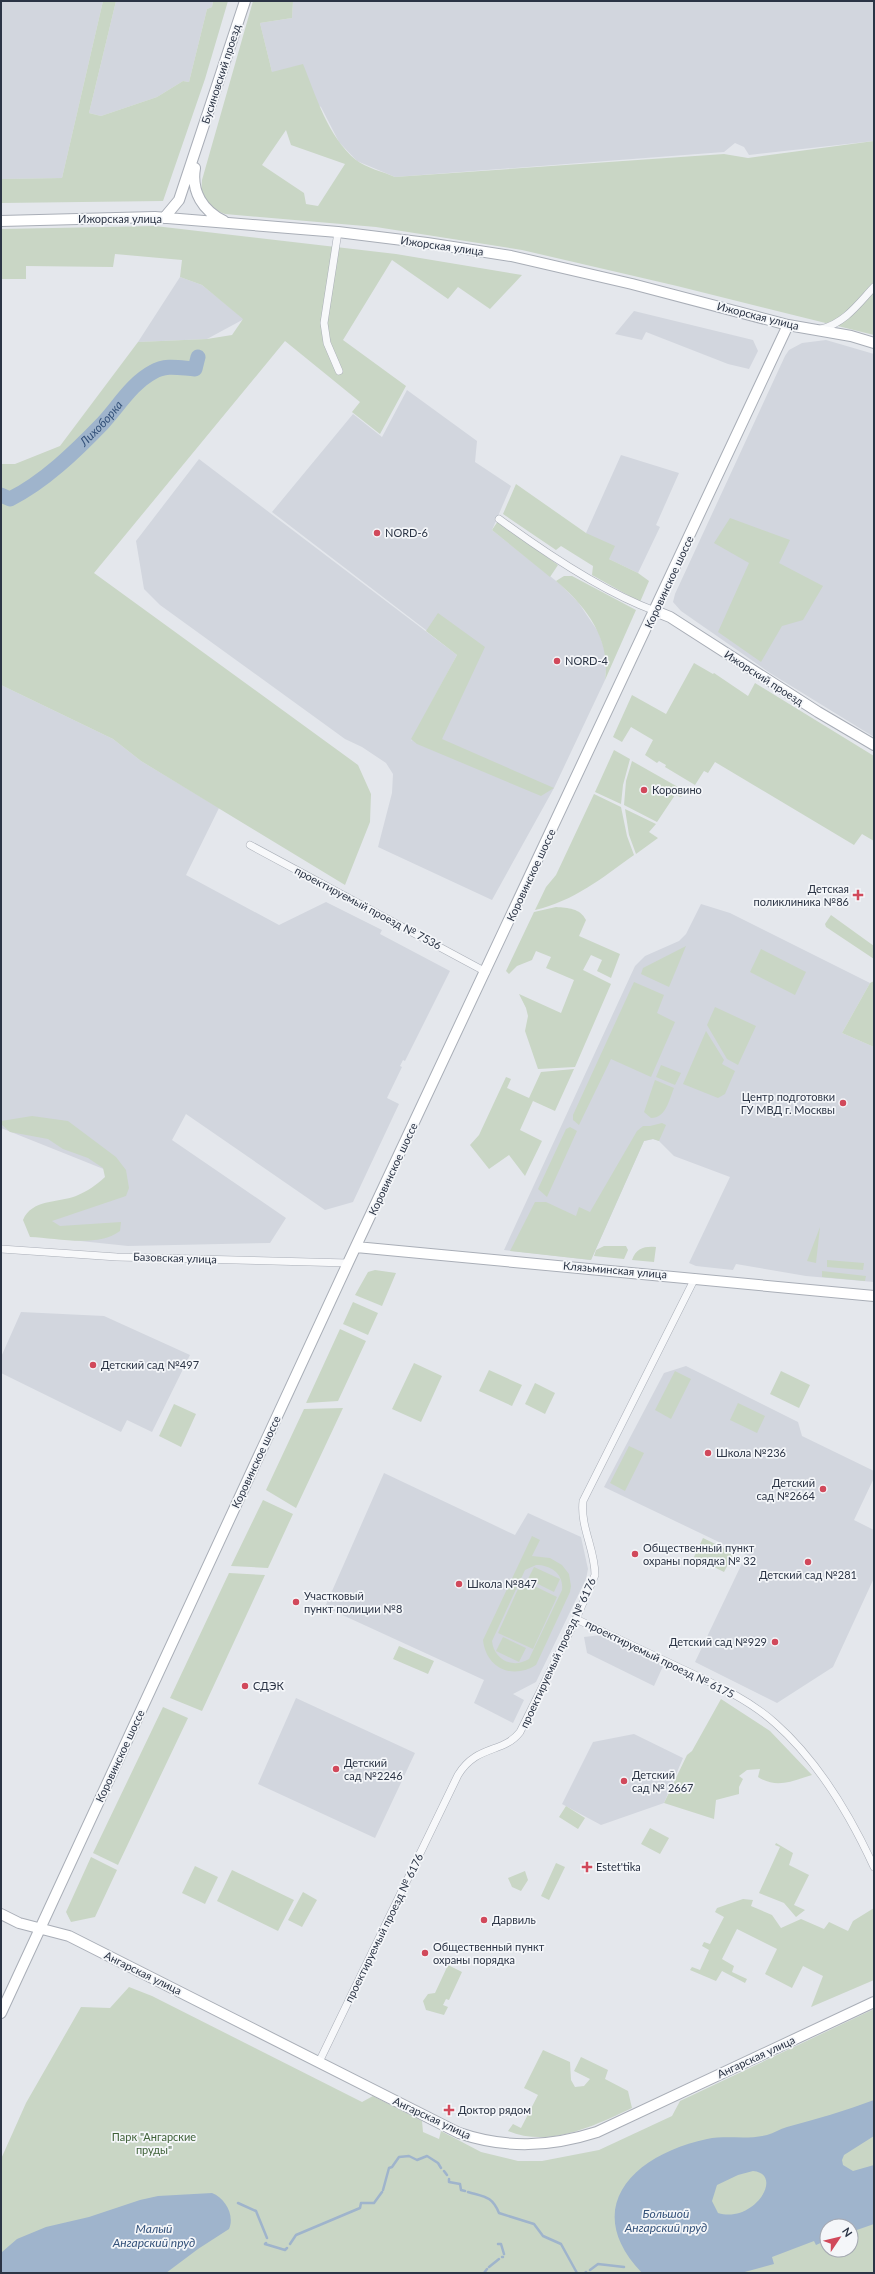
<svg xmlns="http://www.w3.org/2000/svg" width="875" height="2274" font-family="Lato,sans-serif">
	<style>
		.built { fill: #d2d6de }
		.green { fill: #c9d6c5; fill-rule: evenodd }
		.water { fill: #9fb4cc; fill-rule: evenodd }
		.lines { fill: none; stroke-linecap: round; stroke-linejoin: round }
		.stream { stroke: #9fb4cc; stroke-width: 2.5 }
		.river { stroke: #9fb4cc; stroke-width: 15 }
		.street-casing { stroke: #a9aeb7; stroke-width: 8 }
		.secondary-casing { stroke: #a9aeb7; stroke-width: 12 }
		.street { stroke: #f7f8fa; stroke-width: 7 }
		.secondary { stroke: #fff; stroke-width: 10 }
		.poi-dot { fill: #d1495b; stroke: #f4f6f9; stroke-width: 1.5 }
		.labels { text-anchor: middle; stroke-width: 3.5; stroke-linejoin: round; paint-order: stroke }
		.street-label { font-size: 11px; fill: #2b3445; stroke: #f4f6f9 }
		.poi-label { font-size: 11px; fill: #2b3445; stroke: #f4f6f9; text-anchor: start }
		.park-label { font-size: 11px; fill: #3f6138; stroke: #f4f6f9 }
		.water-label { font-size: 12px; font-style: italic; fill: #34527a; stroke: #f4f6f9 }
	</style>
	<rect width="100%" height="100%" fill="#e4e7ec"/>
	<path class="built" d="M1,1H103L62,178L1,179Z
		M116,1H213L212,7L207,9L189,82L183,81L157,97L101,116L89,113Z
		M293,1H874V141L749,155L744,147L735,143L724,152L395,177L357,161L339,142L321,107L272,72L260,23L292,18Z
		M180,277L202,285L244,319L207,339L138,342Z
		M634,311L753,340L758,351L749,369L728,364L646,332L642,340L615,334Z
		M826,340L874,354V737L770,673L681,611L673,602L675,594L785,356L789,350L802,343Z
		M407,390L477,441L475,462L511,486L492,530L560,584L578,602L599,633L607,658L605,680L554,788L492,900L378,847L392,793L393,774L386,763L362,747L345,739L160,605L144,589L136,541L199,459L457,655L411,741L473,666L272,512L353,414L382,437Z
		M621,455L679,473L656,525L660,527L638,573L609,559L586,533Z
		M1,685L113,739L141,761L219,808L186,875L279,925L326,902L382,930L380,934L450,971L405,1061L403,1060L400,1066L402,1067L387,1098L399,1104L353,1202L325,1210L186,1114L172,1140L286,1218L270,1243L128,1246L33,1236V1225L111,1199V1172L1,1128Z
		M701,904L730,913L870,983L842,1033L874,1047V1282L806,1276L736,1264L733,1270L696,1266L689,1263L730,1177L674,1156L659,1141L653,1139L644,1141L591,1260L504,1250L635,966L645,956L679,941L686,934Z
		M21,1312L104,1316L190,1355L152,1432L127,1420L121,1432L1,1373V1357Z
		M686,1366L798,1422L802,1436L874,1471V1478L854,1520L874,1530V1578L833,1667L777,1703L695,1662L746,1555L604,1487L664,1373Z
		M384,1473L515,1535L528,1513L581,1537L588,1569L586,1579L536,1682L513,1694L524,1700L513,1723L474,1703L484,1680L325,1607Z
		M601,1635L664,1664L654,1686L587,1653L584,1637Z
		M296,1698L415,1753L375,1838L258,1784Z
		M634,1734L683,1758L664,1803L601,1825L562,1804L593,1742Z"/>
	<path class="green" d="M103,1H116L89,113L101,116L157,97L183,81L189,82L207,9L212,7L213,1H228L205,79L163,201L1,203V179L62,178Z
		M253,1H293L292,18L260,23L272,72L303,64C316,96 328,137 356,160C366,168 384,172 395,177L724,154L748,158L874,141V335L677,286L522,250L376,227L225,214L210,208L201,193L202,180ZM286,130L291,145L345,164L318,206L306,204L304,193L262,165Z
		M155,226L396,254L522,275L490,309L458,287L448,299L392,260L343,340L406,386L380,434L352,412L360,402L285,341L94,573L358,765L371,794L370,822L345,885L141,761L113,739L1,685V464H15L60,446L138,342L207,339L232,335L243,319L202,285L180,277L182,260L115,254L113,267L26,266V279H1V229Z
		M516,484L586,533L615,546L609,559L638,573L649,581L640,602L592,575L593,566L561,546L556,550L503,514Z
		M730,518L790,540L779,563L823,586L803,620L782,626L761,662L718,632L749,563L714,543Z
		M498,521L558,565L550,577L492,530Z
		M564,576H572L636,610L605,680C611,639 586,606 556,581Z
		M438,613L485,647L442,739L554,788L541,796L417,744L411,739L457,655L426,631Z
		M694,663L713,674L714,673L748,696L755,683L874,756V841L862,834L854,845L715,762L708,773L704,771L695,785L665,767L666,765L659,761L657,763L645,755L653,740L631,727L622,742L613,737L632,695L666,714Z
		M614,750L630,759L623,785L621,804L595,792Z
		M632,761L685,791L681,797L675,795L657,822L624,805L626,781Z
		M594,794L621,807L627,836L634,855C602,878 574,901 535,910L546,887L556,875Z
		M625,809L656,824L649,832L658,838L636,854L629,835Z
		M556,907C568,908 580,908 586,920L579,936L620,954L611,978L597,971L602,960L591,955L583,970L611,984L575,1067L538,1069L525,1031L528,1016L526,1008L519,994L561,1013L574,980L546,968L551,957L536,951L532,960L517,966L509,974L506,971L534,912Z
		M831,915L874,946V959L826,927L825,924Z
		M686,946L669,987L641,974L643,968Z
		M761,949L806,972L795,995L750,972Z
		M874,981V1047L842,1033L870,983Z
		M634,982L664,995L657,1013L675,1022L651,1077L611,1059L579,1125L573,1120V1115Z
		M715,1007L756,1026L738,1065L727,1059L707,1025Z
		M706,1031L724,1060L722,1064L735,1071L725,1094L718,1098L683,1084Z
		M661,1065L681,1073L675,1085L656,1077Z
		M574,1069L555,1111L533,1101L520,1130L542,1141L525,1176L509,1155L489,1169L470,1145L479,1135L506,1077L511,1079L507,1088L529,1098L541,1072Z
		M655,1080L674,1088C669,1100 666,1118 651,1118L644,1112Z
		M32,1116L68,1121L116,1157L126,1170L129,1188L126,1196L52,1221L60,1226L121,1222L120,1231C98,1248 56,1238 30,1237L23,1220C32,1199 57,1203 76,1196C88,1191 96,1185 105,1177L103,1168L88,1158L63,1149L48,1139L10,1132L1,1124V1121Z
		M662,1123L666,1125L659,1141L653,1139L644,1141L591,1260L510,1251L535,1202H546L576,1216L579,1207L590,1212L637,1131L643,1126H650Z
		M570,1127L577,1131L547,1197L538,1189L566,1129Z
		M820,1227L816,1263L807,1261Z
		M604,1246H626L628,1250L624,1259L594,1256L596,1250Z
		M656,1247L654,1262L632,1260C636,1248 645,1246 656,1247Z
		M827,1260L864,1263L863,1270L827,1267Z
		M375,1270L396,1273L382,1306L355,1295L368,1272Z
		M822,1271L866,1276L865,1281L822,1277Z
		M353,1302L378,1313L368,1335L343,1324Z
		M340,1329L366,1341L338,1401L306,1403Z
		M414,1363L442,1376L421,1422L392,1409Z
		M489,1370L522,1385L512,1406L479,1391Z
		M675,1371L691,1379L671,1419L655,1410Z
		M781,1371L810,1385L799,1408L770,1394Z
		M535,1383L555,1393L545,1414L525,1404Z
		M738,1403L765,1416L757,1433L730,1420Z
		M174,1404L196,1414L181,1447L159,1436Z
		M343,1408L296,1508L266,1490L304,1409Z
		M629,1446L644,1453L625,1491L610,1483Z
		M263,1500L293,1514L268,1568L231,1566Z
		M532,1536L540,1540L532,1556L550,1558L562,1565L569,1574L571,1586L570,1592L536,1665C512,1680 486,1668 483,1640ZM536,1565C551,1565 564,1574 562,1590L529,1659C513,1669 494,1660 492,1641L525,1570Z
		M703,1538L734,1553L724,1572L694,1557Z
		M534,1567L560,1579L554,1592L528,1579Z
		M229,1573L265,1575L202,1711L170,1698Z
		M522,1580L557,1597L533,1649L498,1633Z
		M503,1637L526,1648L519,1662L496,1651Z
		M399,1646L434,1661L428,1674L393,1659Z
		M721,1699L770,1731L812,1775C792,1781 777,1789 758,1777L760,1769L747,1770L739,1776L743,1779L739,1787V1794L716,1800L714,1819L664,1803L687,1755L692,1751Z
		M163,1707L188,1718L118,1865L93,1853Z
		M566,1806L585,1818L578,1829L559,1817Z
		M650,1828L669,1838L660,1854L641,1844Z
		M776,1843L793,1853L789,1865L809,1875L794,1905L805,1910L796,1917L784,1903L759,1893L780,1847L775,1845Z
		M91,1857L117,1870L95,1917L71,1922L66,1912Z
		M556,1863L565,1867L549,1900L541,1896Z
		M195,1866L218,1877L205,1904L182,1893Z
		M232,1870L294,1900L278,1931L217,1901Z
		M525,1871L528,1880L521,1891L512,1887L508,1878Z
		M303,1892L317,1900L302,1927L288,1920Z
		M743,1899L753,1900L751,1906L772,1915L781,1928L801,1919L824,1929L829,1922L848,1931L853,1921L874,1908V1980L811,2007L823,1976L803,1966L792,1988L765,1974L777,1949L737,1929L722,1959L734,1966L732,1972L747,1979L745,1983L722,1971L716,1981L690,1970L692,1967L700,1970L709,1950L702,1946L704,1942L710,1944L724,1917L715,1912L717,1908Z
		M448,1965L462,1972L449,2000L446,1999L443,2005L448,2007L444,2015L426,2010L423,2001L428,1994L435,1993Z
		M129,1987L152,1996L362,2102L373,2096L422,2121L423,2132L439,2139L441,2131L481,2152L518,2161H542L599,2150L672,2116L680,2101L874,2009V2273H1V2159L26,2103L81,2007L110,2008ZM827,2226H851V2250H827Z
		M543,2050L570,2062L571,2080L575,2087L584,2086L590,2079L574,2071L581,2057L608,2070L605,2079L628,2091L632,2108C594,2126 549,2148 508,2131L513,2124L521,2128L538,2095L524,2088Z"/>
	<path class="water" d="M874,2100V2136L844,2155L842,2160L843,2165L853,2171L874,2165V2224L851,2232V2226H827V2240L816,2245L814,2241L772,2257L774,2264L741,2273H642C579,2207 635,2154 707,2139C726,2135 748,2140 767,2135C774,2133 780,2129 787,2127C816,2119 845,2111 874,2100ZM753,2171C785,2174 754,2224 718,2213L712,2201L717,2185L738,2175Z
		M212,2193C225,2198 235,2215 229,2229L198,2249L166,2273H1L2,2252L17,2239L46,2227L89,2217L140,2200L158,2196Z"/>
	<g class="lines">
		<path class="stream" d="M444,2171L447,2175
			M449,2179V2182L460,2184L461,2190L465,2191
			M383,2190L389,2168L392,2167L399,2157L409,2156L417,2160L427,2156L438,2163L441,2168
			M468,2192C485,2197 492,2196 499,2213L534,2224L543,2236L561,2244L577,2273
			M238,2203L256,2211L267,2238
			M266,2243L265,2244L285,2250L287,2248
			M290,2244L296,2235L360,2208L361,2203H374L382,2192
			M498,2244H501L504,2254
			M502,2257H503
			M489,2267L499,2259
			M590,2270L598,2264L624,2267
			M484,2273L487,2269
			M585,2273L586,2272"/>
		<path class="river" id="s1" d="M1,495L10,499C44,482 75,452 102,424C118,407 132,383 153,372C166,364 180,368 195,369L198,357"/>
		<g class="street-casing">
			<path id="street" d="M338,232L324,323L327,343L339,371
				M821,329C845,323 858,304 874,287
				M499,519C544,552 603,592 655,611
				M250,845L486,972
				M1,1249L117,1257L348,1263
				M576,1619C610,1635 644,1651 678,1667C712,1683 747,1698 775,1723C818,1761 850,1815 874,1867
				M319,2062L458,1775C477,1744 503,1754 520,1732L576,1619L595,1575C595,1549 580,1527 583,1501L695,1278"/>
		</g>
		<g class="secondary-casing">
			<path id="secondary" d="M195,168C191,192 203,211 224,221
				M164,218L179,200L245,1
				M1,221L155,217L338,232L427,243L511,256L632,284L788,325L851,336L874,343
				M655,611L670,617L818,712L874,745
				M356,1247L874,1296
				M1,1914L19,1923L69,1936L459,2133C506,2149 550,2147 597,2132L874,2002
				M1,2013L348,1263L788,325"/>
		</g>
		<use href="#street" class="street"/>
		<use href="#secondary" class="secondary"/>
	</g>
	<g class="poi-dot">
		<circle cx="377" cy="533" r="4"/>
		<circle cx="557" cy="661" r="4"/>
		<circle cx="644" cy="790" r="4"/>
		<path d="M856 889h4v4h4v4h-4v4h-4v-4h-4v-4h4z"/>
		<circle cx="843" cy="1103" r="4"/>
		<circle cx="93" cy="1365" r="4"/>
		<circle cx="708" cy="1453" r="4"/>
		<circle cx="823" cy="1489" r="4"/>
		<circle cx="635" cy="1554" r="4"/>
		<circle cx="808" cy="1562" r="4"/>
		<circle cx="459" cy="1584" r="4"/>
		<circle cx="296" cy="1602" r="4"/>
		<circle cx="775" cy="1642" r="4"/>
		<circle cx="245" cy="1686" r="4"/>
		<circle cx="336" cy="1769" r="4"/>
		<circle cx="624" cy="1781" r="4"/>
		<path d="M585 1861h4v4h4v4h-4v4h-4v-4h-4v-4h4z"/>
		<circle cx="484" cy="1920" r="4"/>
		<circle cx="425" cy="1953" r="4"/>
		<path d="M447 2104h4v4h4v4h-4v4h-4v-4h-4v-4h4z"/>
	</g>
	<g class="labels">
		<g class="street-label">
			<text transform="translate(221 74) rotate(-72)" y="4">Бусиновский проезд</text>
			<text x="120" y="223">Ижорская улица</text>
			<text transform="translate(442 246) rotate(8)" y="4">Ижорская улица</text>
			<text transform="translate(758 316) rotate(14)" y="4">Ижорская улица</text>
			<text transform="translate(669 582) rotate(-65)" y="4">Коровинское шоссе</text>
			<text transform="translate(764 678) rotate(33)" y="4">Ижорский проезд</text>
			<text transform="translate(531 875) rotate(-65)" y="4">Коровинское шоссе</text>
			<text transform="translate(368 908) rotate(28)" y="4">проектируемый проезд № 7536</text>
			<text transform="translate(393 1169) rotate(-65)" y="4">Коровинское шоссе</text>
			<text transform="translate(175 1258) rotate(2)" y="4">Базовская улица</text>
			<text transform="translate(615 1270) rotate(5)" y="4">Клязьминская улица</text>
			<text transform="translate(256 1462) rotate(-65)" y="4">Коровинское шоссе</text>
			<text transform="translate(558 1653) rotate(-65)" y="4">проектируемый проезд № 6176</text>
			<text transform="translate(660 1659) rotate(26)" y="4">проектируемый проезд № 6175</text>
			<text transform="translate(120 1756) rotate(-65)" y="4">Коровинское шоссе</text>
			<text transform="translate(384 1928) rotate(-64)" y="4">проектируемый проезд № 6176</text>
			<text transform="translate(143 1973) rotate(26)" y="4">Ангарская улица</text>
			<text transform="translate(756 2057) rotate(-25)" y="4">Ангарская улица</text>
			<text transform="translate(432 2118) rotate(25)" y="4">Ангарская улица</text>
		</g>
		<g class="poi-label">
			<text x="385" y="537">NORD-6</text>
			<text x="565" y="665">NORD-4</text>
			<text x="652" y="794">Коровино</text>
			<text x="849" y="893" text-anchor="end">Детская<tspan x="849" dy="13">поликлиника №86</tspan></text>
			<text x="835" y="1101" text-anchor="end">Центр подготовки<tspan x="835" dy="13">ГУ МВД г. Москвы</tspan></text>
			<text x="101" y="1369">Детский сад №497</text>
			<text x="716" y="1457">Школа №236</text>
			<text x="815" y="1487" text-anchor="end">Детский<tspan x="815" dy="13">сад №2664</tspan></text>
			<text x="643" y="1552">Общественный пункт<tspan x="643" dy="13">охраны порядка № 32</tspan></text>
			<text x="808" y="1579" text-anchor="middle">Детский сад №281</text>
			<text x="467" y="1588">Школа №847</text>
			<text x="304" y="1600">Участковый<tspan x="304" dy="13">пункт полиции №8</tspan></text>
			<text x="767" y="1646" text-anchor="end">Детский сад №929</text>
			<text x="253" y="1690">СДЭК</text>
			<text x="344" y="1767">Детский<tspan x="344" dy="13">сад №2246</tspan></text>
			<text x="632" y="1779">Детский<tspan x="632" dy="13">сад № 2667</tspan></text>
			<text x="596" y="1871">Estet'tika</text>
			<text x="492" y="1924">Дарвиль</text>
			<text x="433" y="1951">Общественный пункт<tspan x="433" dy="13">охраны порядка</tspan></text>
			<text x="458" y="2114">Доктор рядом</text>
		</g>
		<g class="park-label">
			<text x="154" y="2141">Парк "Ангарские<tspan x="154" dy="13">пруды"</tspan></text>
		</g>
		<g class="water-label">
			<text dy="4" stroke="none"><textPath href="#s1" startOffset="129">Лихоборка</textPath></text>
			<text x="666" y="2218">Большой<tspan x="666" dy="14">Ангарский пруд</tspan></text>
			<text x="154" y="2233">Малый<tspan x="154" dy="14">Ангарский пруд</tspan></text>
		</g>
	</g>
	<rect width="875" height="2274" fill="none" stroke="#2b3445" stroke-width="4"/>
	<g transform="translate(839 2238) rotate(55)"><circle r="19" fill="#f4f6f9" stroke="#a4a8b1"/>
	<path d="M0-3L7 15L0 10L-7 15Z" fill="#d1495b"/>
	<text y="-6" font-size="11" font-weight="bold" text-anchor="middle" fill="#2b3445">N</text>
	</g>
</svg>
